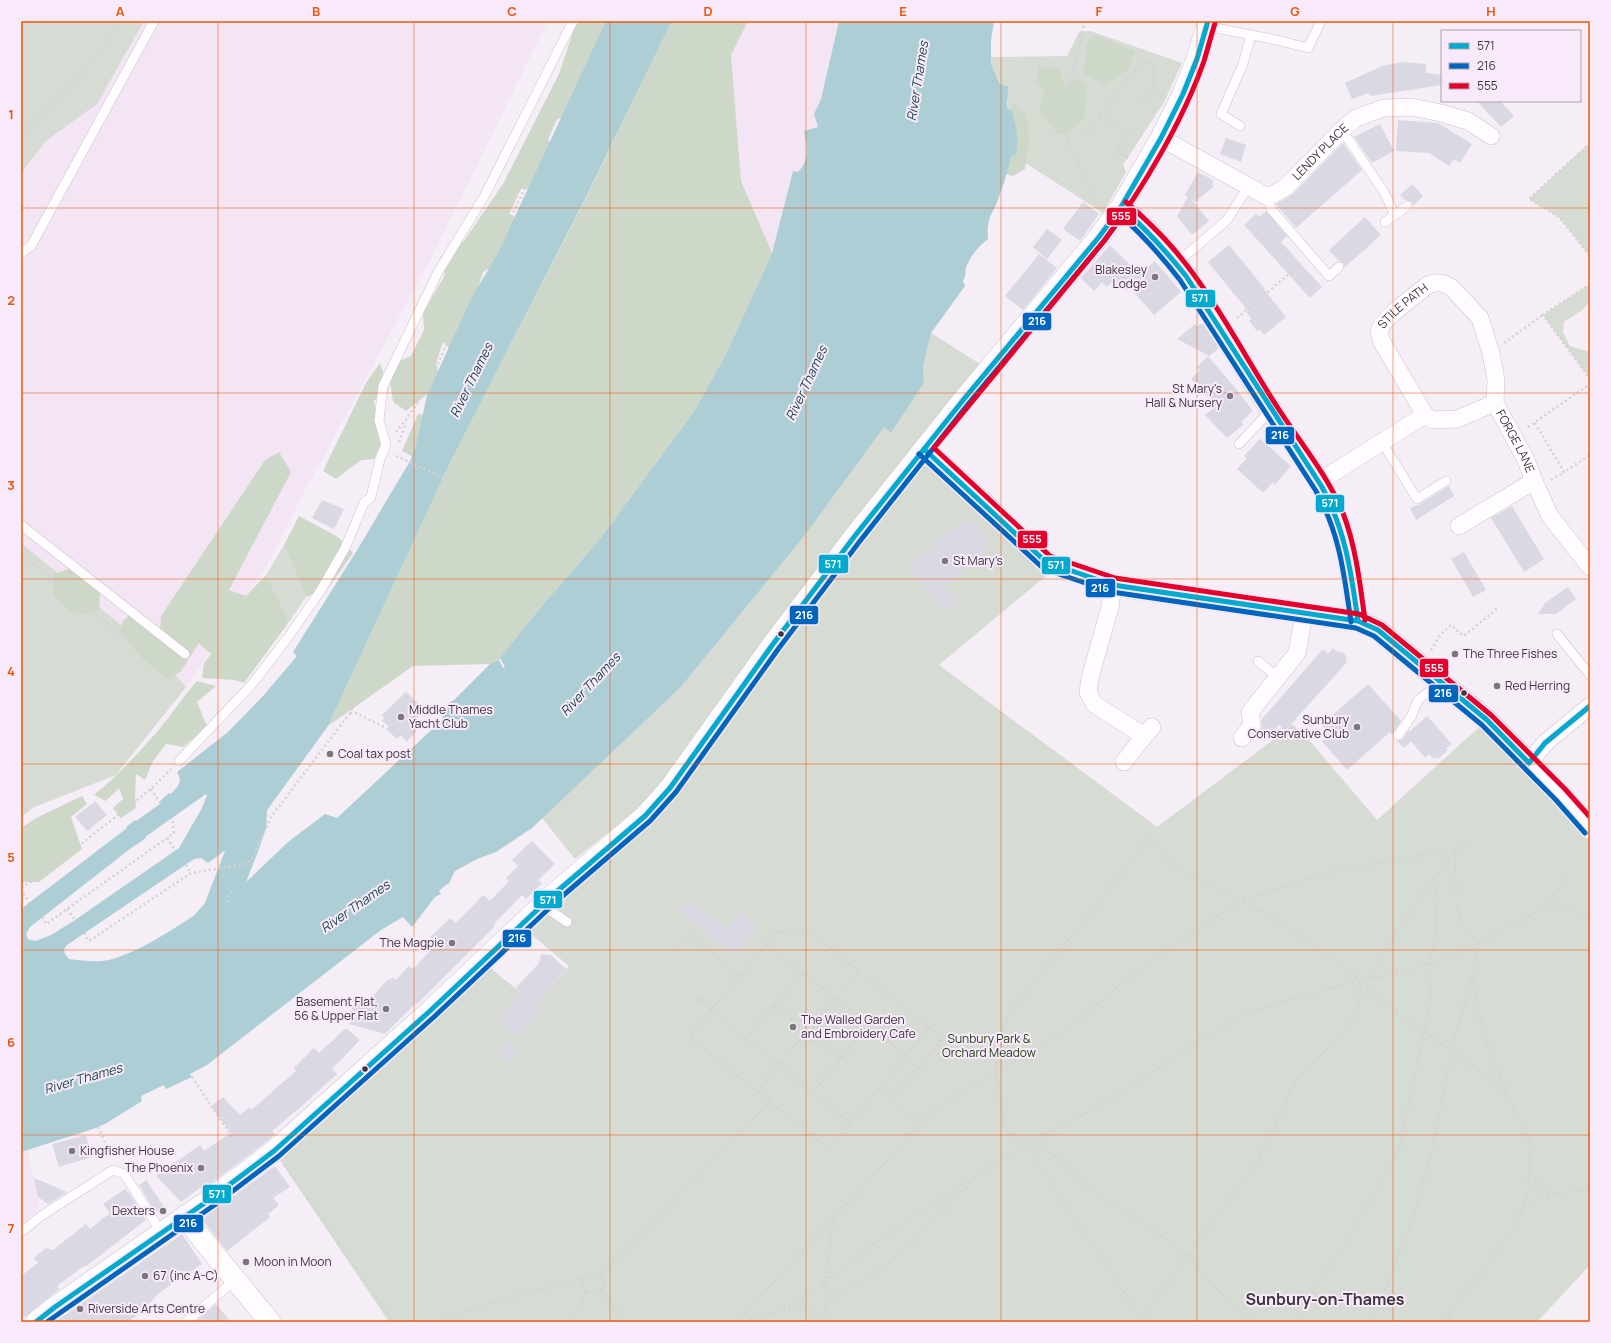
<svg xmlns="http://www.w3.org/2000/svg" width="1611" height="1343" font-family="Manrope,sans-serif">
	<style>
		.built { fill: #f3e5f4 }
		.green { fill: #d6dbd3 }
		.forest { fill: #ced8c9 }
		.water { fill: #aeced6; fill-rule: evenodd }
		.lines { fill: none; stroke-linecap: round; stroke-linejoin: round }
		.river { stroke: #aeced6; stroke-width: 31 }
		.building { fill: #dad8e3 }
		.service-casing { stroke: #cac4ca; stroke-width: 10 }
		.minor-casing { stroke: #cac4ca; stroke-width: 18 }
		.tertiary-casing { stroke: #cac4ca; stroke-width: 22 }
		.path { stroke: #d4d2d4; stroke-width: 2.5; stroke-dasharray: 2 3; stroke-linecap: butt }
		.service { stroke: #fefcfe; stroke-width: 9 }
		.minor { stroke: #fefcfe; stroke-width: 17 }
		.tertiary { stroke: #fefcfe; stroke-width: 21 }
		.bus-1-casing { stroke: #f8eafa; stroke-width: 8 }
		.bus-2-casing { stroke: #f8eafa; stroke-width: 8 }
		.bus-3-casing { stroke: #f8eafa; stroke-width: 8 }
		.bus-1 { stroke: #00a9ce; stroke-width: 5 }
		.bus-2 { stroke: #0065bd; stroke-width: 5 }
		.bus-3 { stroke: #e4002b; stroke-width: 5 }
		.grid { fill: none; stroke: #e8590c; stroke-width: 1; stroke-opacity: 0.55 }
		.poi-dot { fill: #7d767d; stroke: #f8eafa; stroke-width: 1.5 }
		.bus-dot { fill: #3c363c; stroke: #f8eafa; stroke-width: 1.5 }
		.labels { text-anchor: middle; stroke-width: 4; stroke-linejoin: round; paint-order: stroke }
		.street-label { font-size: 12px; fill: #3c363c; stroke: #f8eafa }
		.poi-label { font-size: 12px; fill: #3c363c; stroke: #f8eafa; text-anchor: start }
		.park-label { font-size: 12px; fill: #203f10; stroke: #f8eafa }
		.water-label { font-size: 13px; font-style: italic; fill: #1a464e; stroke: #f8eafa }
		.district-label { font-size: 16px; font-weight: bold; fill: #3c363c; stroke: #f8eafa }
		.line-badge { stroke: #f8eafa; stroke-width: 1.5 }
		.badge-label { font-size: 11px; text-anchor: middle; font-weight: bold; fill: #fff }
		.neatline { fill: none; stroke: #e8590c; stroke-width: 1.5 }
		.grid-label { font-size: 13px; text-anchor: middle; font-weight: bold; fill: #e8590c }
	</style>
	<rect width="100%" height="100%" fill="#f5eef6"/>
	<path class="built" d="M144,21H548L431,258L308,485L265,569L186,687L159,656L21,543V173L46,141L97,104Z
		M748,21H839L821,99L814,114L819,127L804,131L808,150L803,168L798,172L793,171L772,253L741,181L731,55Z
		M28,1150L40,1208L21,1224V1152Z"/>
	<path class="green" d="M21,21H144L97,104L46,141L21,173Z
		M1090,31L1182,63L1164,102L1123,165L1126,172L1103,213L1015,156L1007,108L1008,100L991,64V57L1067,56L1079,32Z
		M1590,143V256L1559,217L1529,199Z
		M1590,284V303H1588L1582,310L1564,322L1563,332L1570,346L1590,352V379L1543,315Z
		M931,333L980,364L767,640L644,804L575,859L542,818L680,688L805,535L884,426L891,433L924,383L923,367Z
		M924,449L1058,566L939,665L1157,827L1285,731L1292,724L1310,741L1377,820L1487,720L1590,828V1265L1537,1322H389L274,1151L483,962L526,997L517,1037L541,1010L535,1005L569,966L521,926L645,816Z
		M21,543L159,656L186,687L116,775L32,808L21,818Z
		M284,545L306,597L289,622L266,575Z"/>
	<path class="forest" d="M580,21H607L581,108L556,120L548,140L560,152L545,189H521L509,214L524,222L506,259L483,272L472,309L452,351L443,342L436,363L441,383L406,411L393,402L390,381L399,361L411,356L424,330L423,313L445,275L440,258L448,247L464,241L503,184L559,74L575,26Z
		M672,21H748L731,55L741,181L772,253L725,356L693,413L599,540L546,601L499,660L490,664L413,666L328,726L450,463L586,198Z
		M1094,35L1135,51L1127,70L1105,85L1083,73L1087,45Z
		M1039,67L1058,68L1065,87L1078,79L1086,85L1085,116L1070,133L1058,134L1039,110L1045,92L1036,84Z
		M1014,104L1027,115L1029,144L1025,169L1013,176L990,170L1005,115Z
		M380,363L389,390L374,401L381,443L374,459L361,460L336,479L323,471L366,383Z
		M418,414L430,415L419,460L402,451Z
		M279,452L291,472L229,590L246,596L266,575L289,622L244,683L235,680L202,678L204,663L211,654L199,643L181,671L170,679C149,668 134,650 120,631L123,621L134,611L160,630L161,616L265,460Z
		M299,516L338,537L353,553L329,587L306,597L284,545Z
		M76,566C95,581 103,583 99,610C75,620 69,611 53,595V575Z
		M197,681L216,686L197,702L207,726L183,747L166,744L153,761L145,780L136,774L135,794L136,808L121,818L113,808L123,799L119,788L106,801L94,795C116,777 136,756 155,734C170,717 182,698 197,681Z
		M82,796L87,804L71,817L82,849L39,882H21V828L36,818Z"/>
	<path class="water" d="M606,21H672L586,197L450,463L328,726L265,813L254,845L241,841L242,838L208,863L201,858L194,859L67,945L64,949L65,954L69,959C79,960 92,962 102,961C135,958 192,916 221,898L226,886L242,892L246,882L288,842L325,814L337,818L442,720L446,705L454,700L490,664L499,660L503,668L505,667L500,658L546,601L599,540L693,413L725,356L772,253L793,171L798,172C810,161 807,145 804,131L818,127L814,114L821,99L839,21H994L991,41V64L1000,84L1008,87L1007,108L1012,111C1016,126 1020,141 1015,156L1012,154C1008,168 1005,181 1000,194C994,214 986,215 988,239C979,246 972,254 967,265C964,271 967,274 963,281L965,286L931,333L923,367L924,383L891,433L884,427L805,535L680,688L532,828L496,852L477,859L455,871L448,885L447,884L439,891L441,894L435,897L412,927L403,917L381,930L207,1065L190,1074L192,1077L166,1089L164,1085L141,1096L142,1101L105,1124L90,1130L21,1152V909L127,828L126,827L135,820L136,821L160,804L159,802L169,793L171,794C178,786 183,782 177,772L228,732L263,696L297,656L293,652L359,547L410,461L416,446L427,395L471,299L498,253ZM206,794L207,795L202,808L179,848L75,920L51,935L36,941L28,939L26,934L30,927L135,845H136L146,838L145,837Z"/>
	<g class="lines">
		<path class="river" d="M208,923L218,912L245,842L251,824L252,800"/>
	</g>
	<path class="building" d="M1404,62L1426,64V73L1442,75V85L1370,96L1369,93L1352,99L1345,83L1380,67V66Z
		M1477,101H1500L1514,116L1501,127Z
		M1398,120L1438,123L1472,144L1460,163L1454,159L1449,166L1429,153L1396,151Z
		M1380,124L1394,151L1372,163L1354,137Z
		M1226,138L1246,145L1241,162L1220,154Z
		M1343,143L1362,170L1296,228L1276,204L1293,194Z
		M1198,172L1213,180V187L1195,202L1191,199L1209,221L1192,235L1177,216L1188,197L1185,195Z
		M1412,184L1423,196L1413,206L1412,202L1405,200L1400,195Z
		M1083,202L1099,214L1080,241L1063,229Z
		M1266,211L1287,236L1281,242L1322,287L1310,298L1244,225L1256,214L1259,217Z
		M1365,217L1381,235L1345,267L1343,263L1339,261L1329,250Z
		M1047,229L1062,240L1047,259L1033,247Z
		M1110,245L1140,275L1155,261L1181,292L1154,315L1130,288L1127,291L1115,280L1107,287L1102,282L1094,291L1081,278Z
		M1229,245L1265,289H1264L1286,317L1264,335L1260,329L1257,331L1249,321L1252,319L1246,312L1248,311L1208,262Z
		M1039,254L1057,268L1023,310L1005,296Z
		M1195,324L1197,327L1200,324H1203L1219,348L1209,356L1177,339Z
		M1208,356L1237,390L1253,411L1241,422L1244,424L1227,438L1205,415L1216,406L1191,379L1200,370L1197,367Z
		M1260,439L1291,466L1275,485L1273,482L1264,492H1262L1237,469L1247,458L1244,456Z
		M1449,486L1454,496L1416,520L1410,508L1420,504Z
		M322,500L344,509L334,529L312,518Z
		M1512,506L1544,559L1524,572L1491,518Z
		M966,520L976,524L987,536L989,545L981,553L983,554L945,587L958,602L946,612L907,568L957,525L958,527Z
		M1464,552L1486,590L1473,597L1451,559Z
		M1568,587L1576,599L1556,614H1538L1545,603Z
		M1333,648L1337,652H1341L1345,654L1347,662L1285,731L1279,725L1266,738L1259,732L1262,727L1261,720L1323,649L1328,654Z
		M1368,684L1401,721L1392,735L1390,732L1347,770L1322,741L1330,734L1321,725Z
		M406,692L425,709L415,721L421,726L407,742L401,735L397,739L386,729L389,726L382,721L384,718L382,715Z
		M1427,716L1452,744L1446,748L1448,750L1438,759L1436,757L1434,759L1429,754L1425,758L1411,741L1404,748L1397,741L1403,739L1409,730L1410,731Z
		M95,801L107,815L87,831L75,817Z
		M532,841L555,864L538,880L542,883L526,899L522,895L494,924L495,926L417,1004L416,1003L385,1034L349,1024L359,1015L350,1007L358,998L372,997L388,979L390,980L393,977L396,980L409,966L413,969L431,950L424,943L450,918L456,923L483,895L490,901L509,881L506,878L518,866L512,860Z
		M696,905L726,930L741,912L758,927L734,956L675,907Z
		M541,954L551,955L566,969L535,1005L541,1010L517,1037L497,1019L521,993L516,988L539,963Z
		M346,1028L360,1040L332,1069L337,1074L303,1105L272,1131L275,1134L266,1142L202,1190L201,1187L181,1202L156,1176L200,1145L204,1151L231,1133L211,1106L223,1097L240,1115L249,1107L251,1110L296,1071L294,1068L314,1048L319,1053Z
		M509,1040L520,1051L510,1062L498,1052Z
		M86,1135L92,1157L59,1167L52,1144Z
		M275,1166L290,1187L273,1198L279,1205L268,1214L270,1217L227,1251L202,1219Z
		M34,1178L67,1192L48,1204L38,1197Z
		M146,1180L164,1207L156,1213L139,1185Z
		M125,1189L128,1193L129,1192L146,1220L85,1267L84,1266L57,1286L59,1289L29,1313L25,1317L21,1313V1276L38,1263L34,1258L46,1248L53,1250L86,1224L90,1229L110,1213L103,1204Z
		M182,1234L202,1264L159,1293L144,1310L128,1322H55Z
		M216,1304L231,1322H195Z"/>
	<g class="lines">
		<g class="service-casing">
			<path id="service" d="M1206,26L1277,40L1308,48L1321,21
				M1240,126L1221,114L1243,64L1251,35
				M1342,130L1384,192L1395,215
				M1268,197L1271,209L1329,276L1339,267
				M1385,222L1407,206
				M21,253L31,246L154,21
				M1184,257L1227,220L1248,187
				M1382,442L1417,499L1446,481
				M1239,444L1271,410
				M21,525L185,654
				M1557,634L1590,675
				M1258,661L1278,678
				M1398,735L1411,717L1418,700L1442,682
				M179,761L253,683L289,636L321,590L345,548L364,503L371,497L380,459L386,445L379,420L383,386L438,272L485,195L573,21
				M542,905L567,922
				M21,1232L44,1214L113,1170L124,1174L134,1189L161,1232
				M186,1322L235,1280"/>
		</g>
		<g class="minor-casing">
			<g id="minor">
				<path id="s1" d="M1161,138L1268,197L1286,187L1342,130L1356,118L1384,108L1412,107L1441,113L1468,121L1491,136"/>
				<path d="M1425,415L1432,420L1457,419L1495,403"/>
				<path id="s2" d="M1320,481L1425,415L1383,344C1381,339 1378,335 1380,329C1384,317 1417,294 1428,285C1437,281 1444,282 1452,288L1480,318L1491,353L1496,380L1495,403L1525,458L1534,481L1550,516L1590,567"/>
				<path d="M1459,526L1534,481"/>
				<path d="M1113,585L1110,607L1090,678L1088,692L1094,704L1144,736L1152,727"/>
				<path d="M1242,738L1252,725L1250,712L1297,653L1304,614"/>
				<path d="M1124,762L1144,736"/>
				<path d="M1529,763L1545,743L1590,706"/>
			</g>
		</g>
		<g class="tertiary-casing">
			<path id="tertiary" d="M1121,207C1187,259 1226,341 1271,410C1293,445 1320,477 1336,515C1349,546 1353,588 1358,621
				M924,449L990,509L1046,562L1113,585L1358,621L1378,630L1487,720L1560,794L1590,828
				M185,1216L202,1239L270,1322
				M36,1322L55,1307L209,1200L274,1151L430,1011L554,894L645,816L670,788L773,644L854,537L964,399L1099,237L1121,207L1161,138L1183,94L1197,59L1208,21"/>
		</g>
		<path class="path" d="M1085,21L1071,77L1063,126L1074,155L1098,205
			M1100,116L1140,138
			M1086,135L1141,63C1145,61 1147,60 1152,64L1153,67V91L1150,95L1137,103
			M21,136L101,52L119,21
			M1590,143L1529,199L1559,217L1590,256
			M1128,158L1117,151L1130,133
			M1590,284L1543,315L1590,379
			M1237,318L1302,263
			M1504,343L1543,315
			M1535,423L1564,472L1590,455
			M1528,427L1590,384
			M396,432C431,391 447,341 468,293C481,265 500,239 514,211C544,149 571,84 599,21
			M399,442L406,423
			M1551,480L1564,472
			M438,509L444,505L679,21
			M21,554L131,642
			M1431,650L1441,634L1451,625L1464,636L1499,607
			M350,713H356L384,727
			M151,789L160,803
			M167,838L175,850
			M186,865L191,873
			M21,887L35,880L151,789L171,769
			M21,889L29,903
			M227,902L232,888
			M1546,907H1562L1590,917
			M67,909L75,920
			M42,917L46,924L174,833L172,818
			M84,933L89,941L191,873L245,864L252,859L271,817L350,713L438,509L448,480L394,455
			M766,944L906,1055
			M675,952L690,934L740,976
			M1368,979L1414,905L1435,878L1455,850L1456,900L1463,925L1479,944C1477,953 1473,964 1474,974C1475,1019 1491,1056 1509,1097
			M697 1001a3 3 0 1 1 6 0a3 3 0 1 1-6 0Z
			M702,1003L745,1038L774,1005L800,1026
			M774,1005L802,973
			M805,1020L820,1033L810,1044L795,1031Z
			M812,1027L859,971
			M745,1038L779,1065L802,1037
			M816,1038L841,1058
			M192,1077L242,1152
			M757,1092L779,1065L850,1123
			M813,1092L868,1025
			M892,1099L907,1114L917,1117L928,1116L968,1089L1064,1031L1123,982L1182,939L1240,901L1340,869L1407,859L1432,852L1455,850L1468,840
			M770,1102L689,1037L776,932L808,930L929,1028
			M98,1127L112,1158
			M1026,1146L1044,1148L1100,1196L1152,1228L1187,1257L1229,1302L1252,1322
			M284,1165L394,1322
			M1529,1169L1539,1184L1549,1194
			M1521,1210L1549,1194L1590,1190
			M582 1283a11 11 0 1 1 22 0a11 11 0 1 1-22 0Z
			M602,1274L770,1102L828,1149L879,1089L892,1099L943,1039L929,1028L879,1089
			M601,1291L618,1313L621,1322
			M825,1308L824,1283L834,1219
			M784,1309C798,1309 820,1310 830,1322
			M442,1322C485,1298 538,1294 584,1277
			M566,1322L578,1309L586,1291
			M737,1322L928,1116
			M746,1322L784,1309L820,1286L882,1238L996,1162L1122,1093L1193,1044L1252,1011L1361,980L1385,976L1429,965L1460,953L1546,907L1569,875
			M822,1322L825,1308L842,1291L879,1271L905,1249L976,1177
			M1136,1322L1142,1318L1258,1161L1296,1080L1343,1033L1359,1007L1361,980
			M1144,1322L1026,1146L1005,1129L996,1072L998,1044L1009,1015L1151,836L1172,864L1240,901L1273,916L1361,980L1389,1008L1451,1050L1496,1083L1507,1095L1525,1130L1530,1146L1528,1192L1515,1226L1480,1275L1452,1307L1446,1322
			M1294,1322L1344,1246L1400,1147L1431,1001L1429,965L1437,928L1435,878
			M1369,1322L1374,1315L1393,1270L1417,1204L1435,1138L1451,1050L1473,975"/>
		<use href="#service" class="service"/>
		<use href="#minor" class="minor"/>
		<use href="#tertiary" class="tertiary"/>
		<g class="bus-1-casing">
			<path id="bus-1" d="M1121,207C1145,228 1166,251 1186,276L1322,487C1346,532 1351,572 1358,621
				M924,449L1046,562L1113,585L1358,621L1378,630L1487,720L1529,763
				M1529,763L1545,743L1590,706
				M36,1322L55,1307L209,1200L274,1151L430,1011L554,894L645,816L670,788L773,644L854,537L964,399L1099,237L1121,207L1161,138L1183,94L1197,59L1208,21"/>
		</g>
		<g class="bus-2-casing">
			<path id="bus-2" d="M919,454L1044,569L1112,592L1356,628L1374,636L1482,725L1555,799L1585,833
				M47,1322L213,1206L279,1156L435,1016L559,899L650,821L676,792L779,648L860,541L969,403L1104,241L1122,217C1144,236 1162,257 1180,280L1316,491C1340,534 1344,574 1351,622"/>
		</g>
		<g class="bus-3-casing">
			<path id="bus-3" d="M1215,23C1211,36 1208,48 1204,61C1183,121 1142,190 1104,241L934,448L1050,556L1115,578L1359,614L1382,625L1491,715L1565,789L1590,817
				M1126,202C1142,216 1157,230 1171,246C1213,294 1242,352 1276,405C1299,441 1327,474 1343,513C1356,547 1360,584 1365,620"/>
		</g>
		<use href="#bus-1" class="bus-1"/>
		<use href="#bus-2" class="bus-2"/>
		<use href="#bus-3" class="bus-3"/>
	</g>
	<path class="grid" d="M218,21V1322M414,21V1322M610,21V1322M806,21V1322M1001,21V1322M1197,21V1322M1393,21V1322M21,208H1590M21,393H1590M21,579H1590M21,764H1590M21,950H1590M21,1135H1590"/>
	<g class="poi-dot">
		<circle cx="1155" cy="277" r="4"/>
		<circle cx="1230" cy="396" r="4"/>
		<circle cx="945" cy="561" r="4"/>
		<circle cx="1455" cy="654" r="4"/>
		<circle cx="1497" cy="686" r="4"/>
		<circle cx="401" cy="717" r="4"/>
		<circle cx="1357" cy="727" r="4"/>
		<circle cx="330" cy="754" r="4"/>
		<circle cx="452" cy="943" r="4"/>
		<circle cx="386" cy="1009" r="4"/>
		<circle cx="793" cy="1027" r="4"/>
		<circle cx="72" cy="1151" r="4"/>
		<circle cx="201" cy="1168" r="4"/>
		<circle cx="163" cy="1211" r="4"/>
		<circle cx="246" cy="1262" r="4"/>
		<circle cx="145" cy="1276" r="4"/>
		<circle cx="80" cy="1309" r="4"/>
	</g>
	<g class="bus-dot">
		<circle cx="781" cy="634" r="3.5"/>
		<circle cx="1464" cy="693" r="3.5"/>
		<circle cx="365" cy="1069" r="3.5"/>
	</g>
	<g class="labels">
		<g class="street-label">
			<text dy="4" stroke="none"><textPath href="#s1" startOffset="192">LENDY PLACE</textPath></text>
			<text dy="4" stroke="none"><textPath href="#s2" startOffset="255">STILE PATH</textPath></text>
			<text dy="4" stroke="none"><textPath href="#s2" startOffset="485">FORGE LANE</textPath></text>
		</g>
		<g class="poi-label">
			<text x="1147" y="274" text-anchor="end">Blakesley<tspan x="1147" dy="14">Lodge</tspan></text>
			<text x="1222" y="393" text-anchor="end">St Mary's<tspan x="1222" dy="14">Hall &amp; Nursery</tspan></text>
			<text x="953" y="565">St Mary's</text>
			<text x="1463" y="658">The Three Fishes</text>
			<text x="1505" y="690">Red Herring</text>
			<text x="409" y="714">Middle Thames<tspan x="409" dy="14">Yacht Club</tspan></text>
			<text x="1349" y="724" text-anchor="end">Sunbury<tspan x="1349" dy="14">Conservative Club</tspan></text>
			<text x="338" y="758">Coal tax post</text>
			<text x="444" y="947" text-anchor="end">The Magpie</text>
			<text x="378" y="1006" text-anchor="end">Basement Flat,<tspan x="378" dy="14">56 &amp; Upper Flat</tspan></text>
			<text x="801" y="1024">The Walled Garden<tspan x="801" dy="14">and Embroidery Cafe</tspan></text>
			<text x="80" y="1155">Kingfisher House</text>
			<text x="193" y="1172" text-anchor="end">The Phoenix</text>
			<text x="155" y="1215" text-anchor="end">Dexters</text>
			<text x="254" y="1266">Moon in Moon</text>
			<text x="153" y="1280">67 (inc A-C)</text>
			<text x="88" y="1313">Riverside Arts Centre</text>
		</g>
		<g class="park-label">
			<text x="989" y="1043">Sunbury Park &amp;<tspan x="989" dy="14">Orchard Meadow</tspan></text>
		</g>
		<g class="water-label">
			<text transform="translate(917 81) rotate(-81)" y="5">River Thames</text>
			<text transform="translate(471 380) rotate(-64)" y="5">River Thames</text>
			<text transform="translate(806 383) rotate(-65)" y="5">River Thames</text>
			<text transform="translate(590 684) rotate(-47)" y="5">River Thames</text>
			<text transform="translate(355 906) rotate(-35)" y="5">River Thames</text>
			<text transform="translate(83 1078) rotate(-16)" y="5">River Thames</text>
		</g>
		<g class="district-label">
			<text x="1325" y="1305">Sunbury-on-Thames</text>
		</g>
	</g>
	<g class="line-badge">
		<rect x="1106" y="207" width="31" height="19" rx="4" fill="#e4002b"/>
		<rect x="1185" y="289" width="31" height="19" rx="4" fill="#00a9ce"/>
		<rect x="1022" y="312" width="30" height="19" rx="4" fill="#0065bd"/>
		<rect x="1265" y="426" width="30" height="19" rx="4" fill="#0065bd"/>
		<rect x="1315" y="494" width="30" height="19" rx="4" fill="#00a9ce"/>
		<rect x="1017" y="530" width="31" height="19" rx="4" fill="#e4002b"/>
		<rect x="818" y="554" width="31" height="20" rx="4" fill="#00a9ce"/>
		<rect x="1041" y="556" width="30" height="19" rx="4" fill="#00a9ce"/>
		<rect x="1085" y="578" width="31" height="20" rx="4" fill="#0065bd"/>
		<rect x="789" y="605" width="30" height="20" rx="4" fill="#0065bd"/>
		<rect x="1419" y="658" width="30" height="20" rx="4" fill="#e4002b"/>
		<rect x="1428" y="684" width="31" height="19" rx="4" fill="#0065bd"/>
		<rect x="533" y="890" width="30" height="19" rx="4" fill="#00a9ce"/>
		<rect x="502" y="929" width="30" height="19" rx="4" fill="#0065bd"/>
		<rect x="202" y="1184" width="30" height="20" rx="4" fill="#00a9ce"/>
		<rect x="173" y="1214" width="31" height="19" rx="4" fill="#0065bd"/>
	</g>
	<g class="badge-label">
		<text x="1121" y="220">555</text>
		<text x="1200" y="302">571</text>
		<text x="1037" y="325">216</text>
		<text x="1280" y="439">216</text>
		<text x="1330" y="507">571</text>
		<text x="1032" y="543">555</text>
		<text x="833" y="568">571</text>
		<text x="1056" y="569">571</text>
		<text x="1100" y="592">216</text>
		<text x="804" y="619">216</text>
		<text x="1434" y="672">555</text>
		<text x="1443" y="697">216</text>
		<text x="548" y="904">571</text>
		<text x="517" y="942">216</text>
		<text x="217" y="1198">571</text>
		<text x="188" y="1227">216</text>
	</g>
	<rect width="1611" height="1343" fill="none" stroke="#f8eafa" stroke-width="44"/>
	<rect x="1441" y="30" width="140" height="72" fill="#f8eafa" stroke="#ada2ae"/>
	<rect x="1449" y="43" width="20" height="6" fill="#00a9ce" stroke="#ada2ae"/>
	<text x="1477" y="50" font-size="12" fill="#3c363c">571</text>
	<rect x="1449" y="63" width="20" height="6" fill="#0065bd" stroke="#ada2ae"/>
	<text x="1477" y="70" font-size="12" fill="#3c363c">216</text>
	<rect x="1449" y="83" width="20" height="6" fill="#e4002b" stroke="#ada2ae"/>
	<text x="1477" y="90" font-size="12" fill="#3c363c">555</text>
	<rect x="22" y="22" width="1567" height="1299" class="neatline"/>
	<g class="grid-label">
		<text x="120" y="16">A</text>
		<text x="316" y="16">B</text>
		<text x="512" y="16">C</text>
		<text x="708" y="16">D</text>
		<text x="903" y="16">E</text>
		<text x="1099" y="16">F</text>
		<text x="1295" y="16">G</text>
		<text x="1491" y="16">H</text>
		<text x="11" y="119">1</text>
		<text x="11" y="305">2</text>
		<text x="11" y="490">3</text>
		<text x="11" y="676">4</text>
		<text x="11" y="862">5</text>
		<text x="11" y="1047">6</text>
		<text x="11" y="1233">7</text>
	</g>
</svg>
